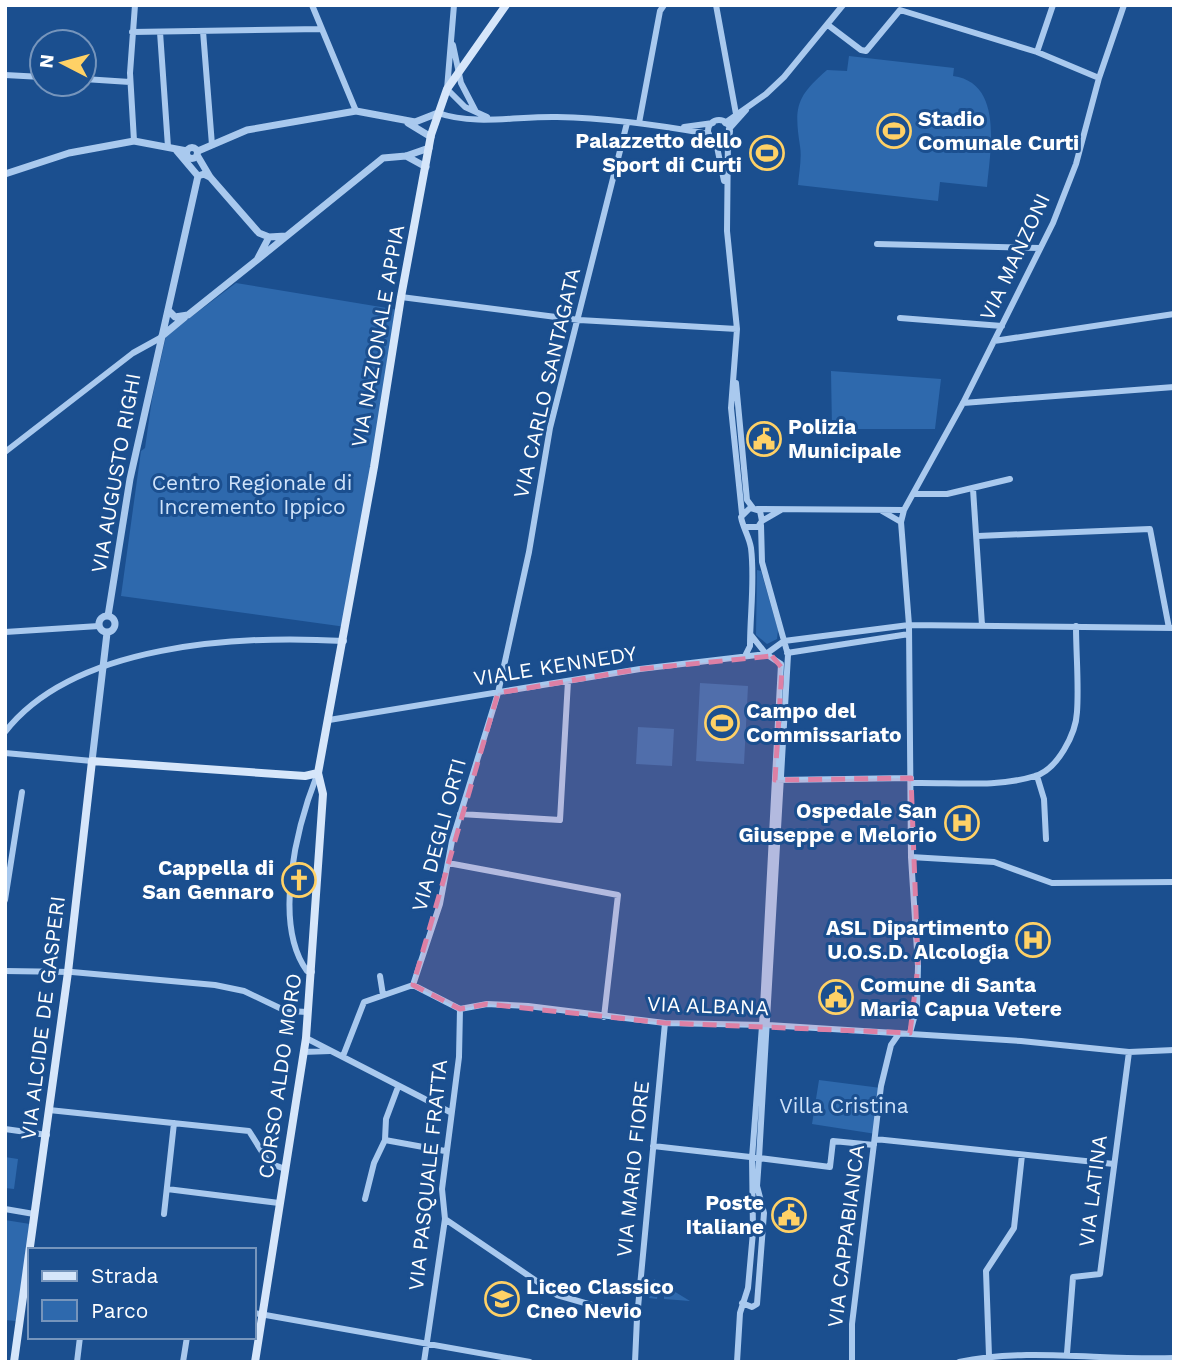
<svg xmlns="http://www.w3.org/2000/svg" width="1179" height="1367" font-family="'Work Sans',sans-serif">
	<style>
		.green { fill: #2e69ad }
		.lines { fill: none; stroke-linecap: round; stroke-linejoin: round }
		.minor { stroke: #a9c9ee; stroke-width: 6 }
		.tertiary { stroke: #a9c9ee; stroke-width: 7 }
		.secondary { stroke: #d6e6fa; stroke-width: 8 }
		.marked { fill: #dd80a5; fill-opacity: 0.2; stroke: #dd80a5; stroke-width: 5; stroke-dasharray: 14 9; stroke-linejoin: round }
		.labels { text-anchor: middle; stroke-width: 6; stroke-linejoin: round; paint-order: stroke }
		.poi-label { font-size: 21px; font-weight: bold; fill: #fff; stroke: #1b4f8f; text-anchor: start }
		.street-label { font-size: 21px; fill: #fff; stroke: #1b4f8f }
		.park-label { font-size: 21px; fill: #cfe3fa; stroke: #1b4f8f }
	</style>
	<rect width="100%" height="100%" fill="#1b4f8f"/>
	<path class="green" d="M849,56L954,68L953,76C1004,83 990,151 987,187L940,182L938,201L798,185C799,173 802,158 800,146C794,107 796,97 827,70L847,71Z
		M236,283L399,310L346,627L121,596L141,451L145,448L152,399L166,336Z
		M831,371L941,379L935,429H832Z
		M757,570L761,571L778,630L777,639L767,644L756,635Z
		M700,683L748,686L744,764L696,761Z
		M638,727L674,729L672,766L636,764Z
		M819,1080L881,1088L876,1134L812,1124Z
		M5,1157L18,1159L14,1189L5,1188Z
		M5,1220L30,1224L16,1321L5,1320Z
		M654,1279L690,1301L664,1299V1293H658L657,1299L649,1298Z"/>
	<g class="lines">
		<path class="minor" d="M312,5L356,111
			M454,5L447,89L465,107L487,117
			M716,5L736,114
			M828,25L861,50L866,51L900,10L1037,52L1099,78
			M203,31L212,145
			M132,32L322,29
			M160,32L168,147
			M453,45L461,83L475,110
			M1037,52L1053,5
			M5,75L42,77
			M84,79L130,82
			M438,113C476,126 518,116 557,117C608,118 659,125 709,134
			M708 131a11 11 0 1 1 22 0a11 11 0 1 1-22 0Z
			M639,123L660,11L664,5
			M725,123L766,94L784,77L843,5
			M684,127L713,123
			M729,129L746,110
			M728,136L727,231L737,329L731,408L742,514
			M134,141L130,73L135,5
			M716,142L724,181
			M877,244L1040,248
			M401,297L579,320L737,329
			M900,318L1002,326
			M994,341L1174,314
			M736,383L747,500L753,508
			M963,403L1174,387
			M5,452L133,353L162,337
			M973,489L982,625
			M915,494H947L1010,479
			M757,509L904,510
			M882,511L901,522
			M762,521L781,510
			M761,525L762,562L788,655L759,1158L830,1167L833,1141L874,1145
			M978,536L1150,529L1169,628
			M5,632L99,626
			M751,635L766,654L784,641
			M784,641L909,625L1174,628
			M787,653L909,634
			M745,656L750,646C750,614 755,580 751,548C749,536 743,528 741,517L750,508L760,511L762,521L758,527H745
			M329,720L640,669L766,654L781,664L762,1026L752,1158L753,1232L748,1288L740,1313L737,1362
			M5,732C74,643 240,635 344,641
			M5,753L92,761
			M1037,776L1044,799L1046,839
			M777,780L911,778
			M912,783C951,782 997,788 1035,776C1057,770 1076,734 1077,712C1079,684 1076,654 1076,626
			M460,814L560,820L568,681
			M911,857L994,862L1052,883L1174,882
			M448,863L618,895L604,1017
			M5,900L22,792
			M5,971L72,972L215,985L244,991L286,1011L308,1012
			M312,972L307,971C272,923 297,826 317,775
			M380,976L383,995
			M413,985L440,904L452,841L498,693L529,552L550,428L627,123
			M910,1033L917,1007L918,966L911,857L909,625L901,522L904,510L963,403L1053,223L1076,164L1099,78L1124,5
			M306,1038L450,1112
			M303,1052L330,1051
			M343,1056L364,1002L413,985L460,1009L487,1004L528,1006L665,1023L768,1025L1021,1041L1129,1052L1174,1050
			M398,1087L386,1119L385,1140L445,1151
			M49,1110L249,1131L269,1163L285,1169
			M5,1129L47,1135
			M875,1139L1114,1164
			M653,1146L759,1158L757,1186L764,1213L757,1304L752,1307L742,1303
			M167,1189L279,1203
			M365,1199L374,1163L385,1140
			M5,1209L34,1214
			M164,1214L174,1123
			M445,1219L557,1295L637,1318L635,1362
			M254,1313L530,1362
			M637,1318L665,1023
			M1067,1353L1073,1277L1100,1274L1129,1052
			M989,1356L986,1271L1014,1228L1022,1155
			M77,1362L80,1337
			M183,1362L187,1337
			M424,1362L445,1219L442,1189L459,1057L460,1009
			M852,1362V1324L881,1086L891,1045L898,1035
			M959,1362C1031,1347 1101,1361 1174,1358"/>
		<path class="tertiary" d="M408,123L431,137
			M186.5 153a5.5 5.5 0 1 1 11 0a5.5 5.5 0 1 1-11 0Z
			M176,150L198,176
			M198,151L247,130L356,111L415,122L438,113
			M197,155L210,177L259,233L269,237L286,236
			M406,156L426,167
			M5,174L69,153L134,141L187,151
			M257,260L383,158L406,156L429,148
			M170,312L175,317L188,315L257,260L269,237
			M162,336L185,317
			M99 624a8 8 0 1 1 16 0a8 8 0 1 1-16 0Z
			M108,616L130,479L198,176L204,174L210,177
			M92,761L107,633"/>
		<path class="secondary" d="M14,1362L68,972L92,761L305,776L318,773
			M255,1362L306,1038L323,794L318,773L374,467L401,297L431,135L447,89L506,5"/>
	</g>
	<path class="marked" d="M772,656L782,668L775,780L911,778L918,966L910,1033L665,1023L487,1004L460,1009L413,985L498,693L640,669Z"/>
	<defs>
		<g id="stadium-ring" transform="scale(1.75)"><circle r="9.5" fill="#1b4f8f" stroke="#ffd166" stroke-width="1.5"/><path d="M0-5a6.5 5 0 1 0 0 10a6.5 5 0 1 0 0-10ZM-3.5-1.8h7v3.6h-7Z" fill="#ffd166"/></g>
		<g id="civic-ring" transform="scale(1.75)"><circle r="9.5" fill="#1b4f8f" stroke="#ffd166" stroke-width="1.5"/><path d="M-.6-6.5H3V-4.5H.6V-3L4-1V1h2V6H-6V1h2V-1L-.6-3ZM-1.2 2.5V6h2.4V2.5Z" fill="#ffd166"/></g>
		<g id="hospital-ring" transform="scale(1.75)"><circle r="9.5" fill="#1b4f8f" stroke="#ffd166" stroke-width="1.5"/><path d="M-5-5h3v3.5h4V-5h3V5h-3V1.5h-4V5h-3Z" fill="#ffd166"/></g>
		<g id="church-ring" transform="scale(1.75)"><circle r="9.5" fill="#1b4f8f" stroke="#ffd166" stroke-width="1.5"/><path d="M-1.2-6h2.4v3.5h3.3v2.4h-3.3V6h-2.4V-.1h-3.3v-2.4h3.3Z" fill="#ffd166"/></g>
		<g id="school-ring" transform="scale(1.75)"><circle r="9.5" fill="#1b4f8f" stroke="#ffd166" stroke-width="1.5"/><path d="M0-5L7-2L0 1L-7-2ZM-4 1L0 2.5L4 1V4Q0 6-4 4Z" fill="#ffd166"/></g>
	</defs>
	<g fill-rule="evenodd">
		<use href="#stadium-ring" x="894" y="131"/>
		<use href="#stadium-ring" x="767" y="153"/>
		<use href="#civic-ring" x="764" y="439"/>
		<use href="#stadium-ring" x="722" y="723"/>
		<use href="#hospital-ring" x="962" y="823"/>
		<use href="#church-ring" x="299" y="880"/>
		<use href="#hospital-ring" x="1033" y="940"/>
		<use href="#civic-ring" x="836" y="997"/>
		<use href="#civic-ring" x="789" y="1215"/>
		<use href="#school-ring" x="502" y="1299"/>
	</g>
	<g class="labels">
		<g class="poi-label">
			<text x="918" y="126">Stadio<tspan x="918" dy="24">Comunale Curti</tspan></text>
			<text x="742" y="148" text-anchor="end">Palazzetto dello<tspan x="742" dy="24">Sport di Curti</tspan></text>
			<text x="788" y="434">Polizia<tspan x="788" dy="24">Municipale</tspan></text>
			<text x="746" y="718">Campo del<tspan x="746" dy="24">Commissariato</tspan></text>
			<text x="937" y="818" text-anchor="end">Ospedale San<tspan x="937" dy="24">Giuseppe e Melorio</tspan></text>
			<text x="274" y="875" text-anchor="end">Cappella di<tspan x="274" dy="24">San Gennaro</tspan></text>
			<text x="1009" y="935" text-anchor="end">ASL Dipartimento<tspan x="1009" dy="24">U.O.S.D. Alcologia</tspan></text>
			<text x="860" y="992">Comune di Santa<tspan x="860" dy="24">Maria Capua Vetere</tspan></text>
			<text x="764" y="1210" text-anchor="end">Poste<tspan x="764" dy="24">Italiane</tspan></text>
			<text x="526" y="1294">Liceo Classico<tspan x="526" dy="24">Cneo Nevio</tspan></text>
		</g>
		<g class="street-label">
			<text transform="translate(1015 257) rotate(-65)" y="7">VIA MANZONI</text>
			<text transform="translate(378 336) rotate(-80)" y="7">VIA NAZIONALE APPIA</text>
			<text transform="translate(547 383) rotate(-77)" y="7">VIA CARLO SANTAGATA</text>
			<text transform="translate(116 473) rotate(-80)" y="7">VIA AUGUSTO RIGHI</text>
			<text transform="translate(555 666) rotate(-9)" y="7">VIALE KENNEDY</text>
			<text transform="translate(439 835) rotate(-75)" y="7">VIA DEGLI ORTI</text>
			<text transform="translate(708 1006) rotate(2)" y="7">VIA ALBANA</text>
			<text transform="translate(43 1018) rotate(-83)" y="7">VIA ALCIDE DE GASPERI</text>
			<text transform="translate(280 1076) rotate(-82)" y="7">CORSO ALDO MORO</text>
			<text transform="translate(633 1169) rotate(-84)" y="7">VIA MARIO FIORE</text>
			<text transform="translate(428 1175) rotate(-84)" y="7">VIA PASQUALE FRATTA</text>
			<text transform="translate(1093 1191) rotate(-83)" y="7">VIA LATINA</text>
			<text transform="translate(846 1236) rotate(-83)" y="7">VIA CAPPABIANCA</text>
		</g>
		<g class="park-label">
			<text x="252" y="490">Centro Regionale di<tspan x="252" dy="24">Incremento Ippico</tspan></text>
			<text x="844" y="1113">Villa Cristina</text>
		</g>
	</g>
	<rect width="1179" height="1367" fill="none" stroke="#ffffff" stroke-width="14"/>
	<rect x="28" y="1248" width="228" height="91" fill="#1b4f8f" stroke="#7695bc" stroke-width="2"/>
	<rect x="42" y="1271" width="35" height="10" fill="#d6e6fa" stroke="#7695bc" stroke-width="2"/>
	<text x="91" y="1283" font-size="21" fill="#ffffff">Strada</text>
	<rect x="42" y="1300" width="35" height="21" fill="#2e69ad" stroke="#7695bc" stroke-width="2"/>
	<text x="91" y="1318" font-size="21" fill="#ffffff">Parco</text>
	<g transform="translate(63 63) rotate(276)"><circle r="33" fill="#1b4f8f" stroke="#7695bc" stroke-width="2"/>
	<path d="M0-5L12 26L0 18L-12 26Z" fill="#ffd166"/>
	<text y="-10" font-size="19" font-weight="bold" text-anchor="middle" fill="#ffffff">N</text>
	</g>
</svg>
